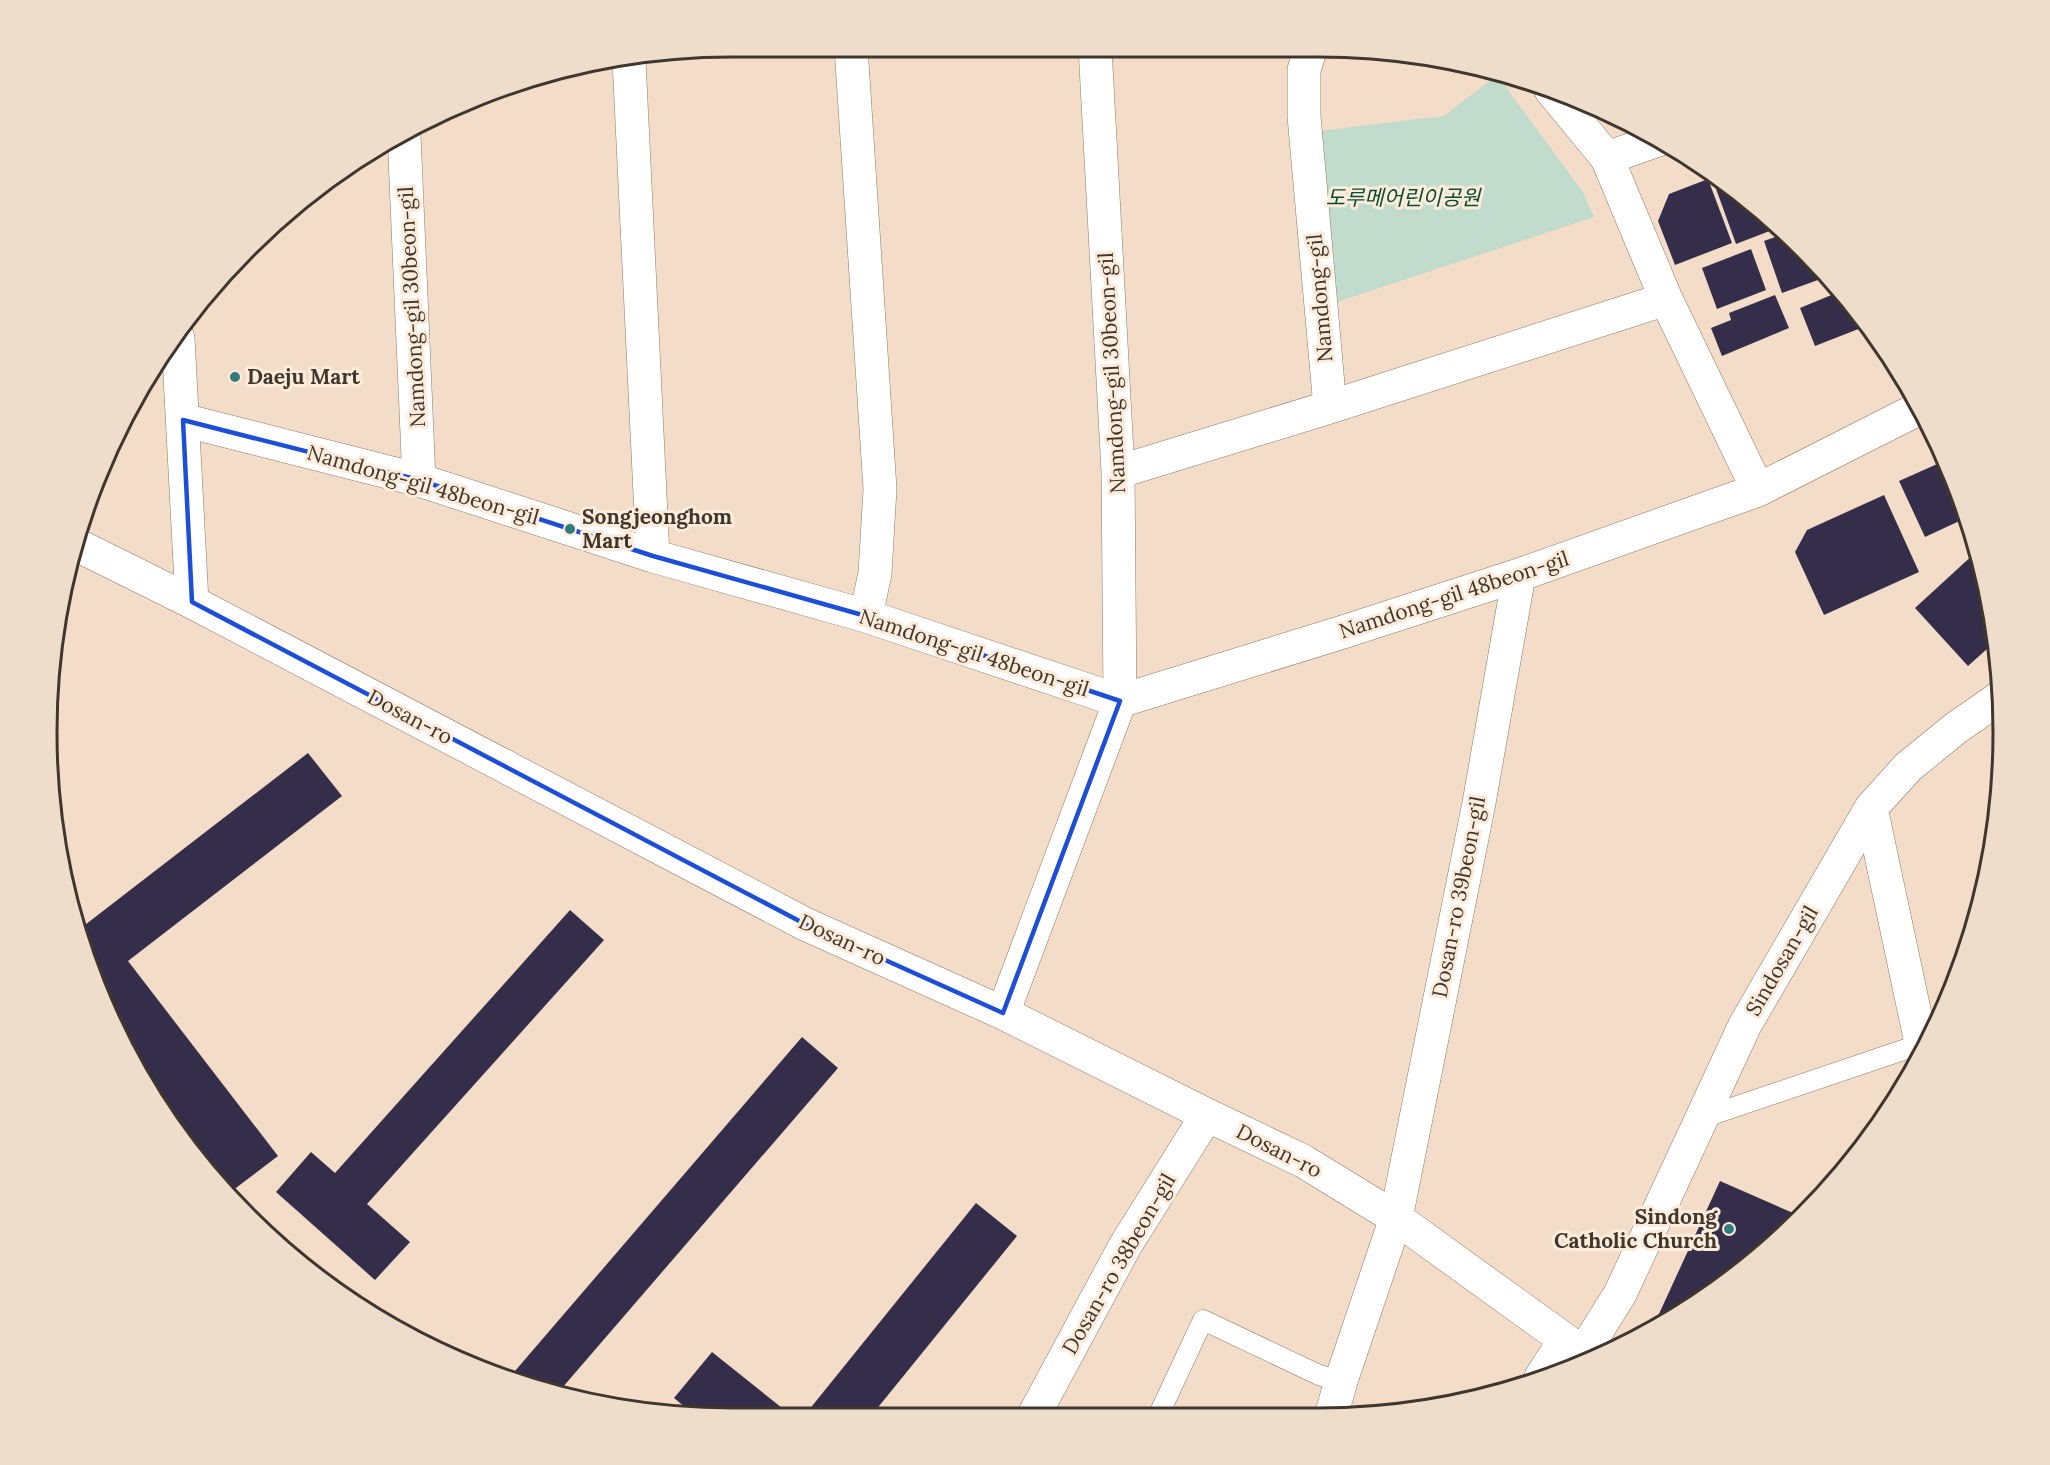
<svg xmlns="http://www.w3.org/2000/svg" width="2050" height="1465" font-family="Lora,'Noto Sans KR',serif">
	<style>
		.green { fill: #c1dbcc }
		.building { fill: #342e4a }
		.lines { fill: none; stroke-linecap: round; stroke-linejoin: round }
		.lane-casing { stroke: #8e7966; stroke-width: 21 }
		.street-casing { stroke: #8e7966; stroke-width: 34 }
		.lane { stroke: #fff; stroke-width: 20 }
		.street { stroke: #fff; stroke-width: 33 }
		.marked { fill: none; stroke: #1d4ed8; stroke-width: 4.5; stroke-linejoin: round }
		.poi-dot { fill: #317b7d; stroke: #feebda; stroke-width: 2 }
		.labels { text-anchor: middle; stroke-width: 6; stroke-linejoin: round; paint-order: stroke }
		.park-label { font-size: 21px; font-style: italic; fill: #054b31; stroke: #feebda }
		.street-label { font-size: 21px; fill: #3f362e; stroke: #feebda }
		.poi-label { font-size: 21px; font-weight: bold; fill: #3f362e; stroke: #feebda; text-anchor: start }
		.rim { fill: none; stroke: #3f362e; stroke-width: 3 }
	</style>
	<rect width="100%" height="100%" fill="#f4ddc8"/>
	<path class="green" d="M1497,75L1583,192L1594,217L1337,302L1318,131L1444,116Z"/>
	<path class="building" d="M1711,175L1770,217L1780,227L1736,244Z
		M1708,179L1732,243L1675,265L1658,221L1669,194Z
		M1786,233L1802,248L1829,276L1782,293L1764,241Z
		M1751,249L1766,290L1717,309L1702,268Z
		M1841,291L1866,326L1815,346L1800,308Z
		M1775,295L1789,328L1722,356L1711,328L1731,320L1729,313Z
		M1944,461L1968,517L1925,537L1899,481Z
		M1884,495L1919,572L1824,615L1795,552L1807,530Z
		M1976,552L1997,640L1968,666L1915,608Z
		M308,753L342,796L128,961L278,1156L228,1194L139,1076L99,995L81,928Z
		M570,910L604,940L367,1204L410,1242L375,1280L276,1192L311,1152L335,1173Z
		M802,1037L838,1068L556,1395L509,1378Z
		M1720,1181L1800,1216L1770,1248L1698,1303L1653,1327Z
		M976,1203L1017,1236L871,1416H804Z
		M712,1352L792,1416L697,1417L674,1398Z"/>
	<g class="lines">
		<g class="lane-casing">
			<path id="lane" d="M1702,1118L1921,1044L1929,1039
				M1159,1414L1203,1320L1319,1375L1341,1381"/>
		</g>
		<g class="street-casing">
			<path id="street" d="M851,47L880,489L875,573L866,616
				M1311,47L1304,70V116L1330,407
				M629,60L653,556
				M1551,90L1607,158L1666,299L1758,490
				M404,134L419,480
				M1607,158L1661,139
				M178,338L192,602
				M183,420L419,480L653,556L866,616L1120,701L1343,632L1519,575L1758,490L1920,408
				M1118,472L1330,407L1666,299
				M75,544L192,602L805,924L1003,1013L1207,1115L1303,1161L1396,1218L1583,1353L1590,1361
				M1871,808L1923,1052
				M1003,1013L1120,701L1118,472L1095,47
				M1583,1353L1620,1294L1745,1025L1871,808L1908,767L1956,728L1999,698
				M1541,1377L1565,1340
				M1332,1413L1341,1381L1396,1218L1479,803L1519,575
				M1034,1415L1125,1246L1207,1115"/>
		</g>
		<use href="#lane" class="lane"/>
		<use href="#street" class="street"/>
	</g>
	<path class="marked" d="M183,420L419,480L653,556L866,616L1120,701L1003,1013L805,924L192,602Z"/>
	<g class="poi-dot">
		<circle cx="235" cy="377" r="6"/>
		<circle cx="570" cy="529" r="6"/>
		<circle cx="1729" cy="1229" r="6"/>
	</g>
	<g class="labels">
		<g class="park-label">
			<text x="1403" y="205">도루메어린이공원</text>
		</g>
		<g class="street-label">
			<text transform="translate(1320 298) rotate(-95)" y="7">Namdong-gil</text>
			<text transform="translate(412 307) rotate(-93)" y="7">Namdong-gil 30beon-gil</text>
			<text transform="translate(1112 373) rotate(-93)" y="7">Namdong-gil 30beon-gil</text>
			<text transform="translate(423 485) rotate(16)" y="7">Namdong-gil 48beon-gil</text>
			<text transform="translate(1454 595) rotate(-18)" y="7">Namdong-gil 48beon-gil</text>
			<text transform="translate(974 653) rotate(18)" y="7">Namdong-gil 48beon-gil</text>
			<text transform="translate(410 717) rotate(28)" y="7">Dosan-ro</text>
			<text transform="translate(1459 897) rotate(-79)" y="7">Dosan-ro 39beon-gil</text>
			<text transform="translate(842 940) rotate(25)" y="7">Dosan-ro</text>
			<text transform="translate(1782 961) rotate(-60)" y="7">Sindosan-gil</text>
			<text transform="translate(1279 1151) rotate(27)" y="7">Dosan-ro</text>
			<text transform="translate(1119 1264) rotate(-60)" y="7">Dosan-ro 38beon-gil</text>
		</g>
		<g class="poi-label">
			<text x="247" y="384">Daeju Mart</text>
			<text x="582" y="524">Songjeonghom<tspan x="582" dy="24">Mart</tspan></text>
			<text x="1717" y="1224" text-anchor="end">Sindong<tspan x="1717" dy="24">Catholic Church</tspan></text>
		</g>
	</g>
	<path d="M0 0H2050V1465H0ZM732 57H1318A675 675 0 0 1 1993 732V733A675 675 0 0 1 1318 1408H732A675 675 0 0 1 57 733V732A675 675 0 0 1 732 57Z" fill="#efddcc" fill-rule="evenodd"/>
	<path class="rim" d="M732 57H1318A675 675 0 0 1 1993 732V733A675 675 0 0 1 1318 1408H732A675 675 0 0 1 57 733V732A675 675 0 0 1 732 57Z"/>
</svg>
